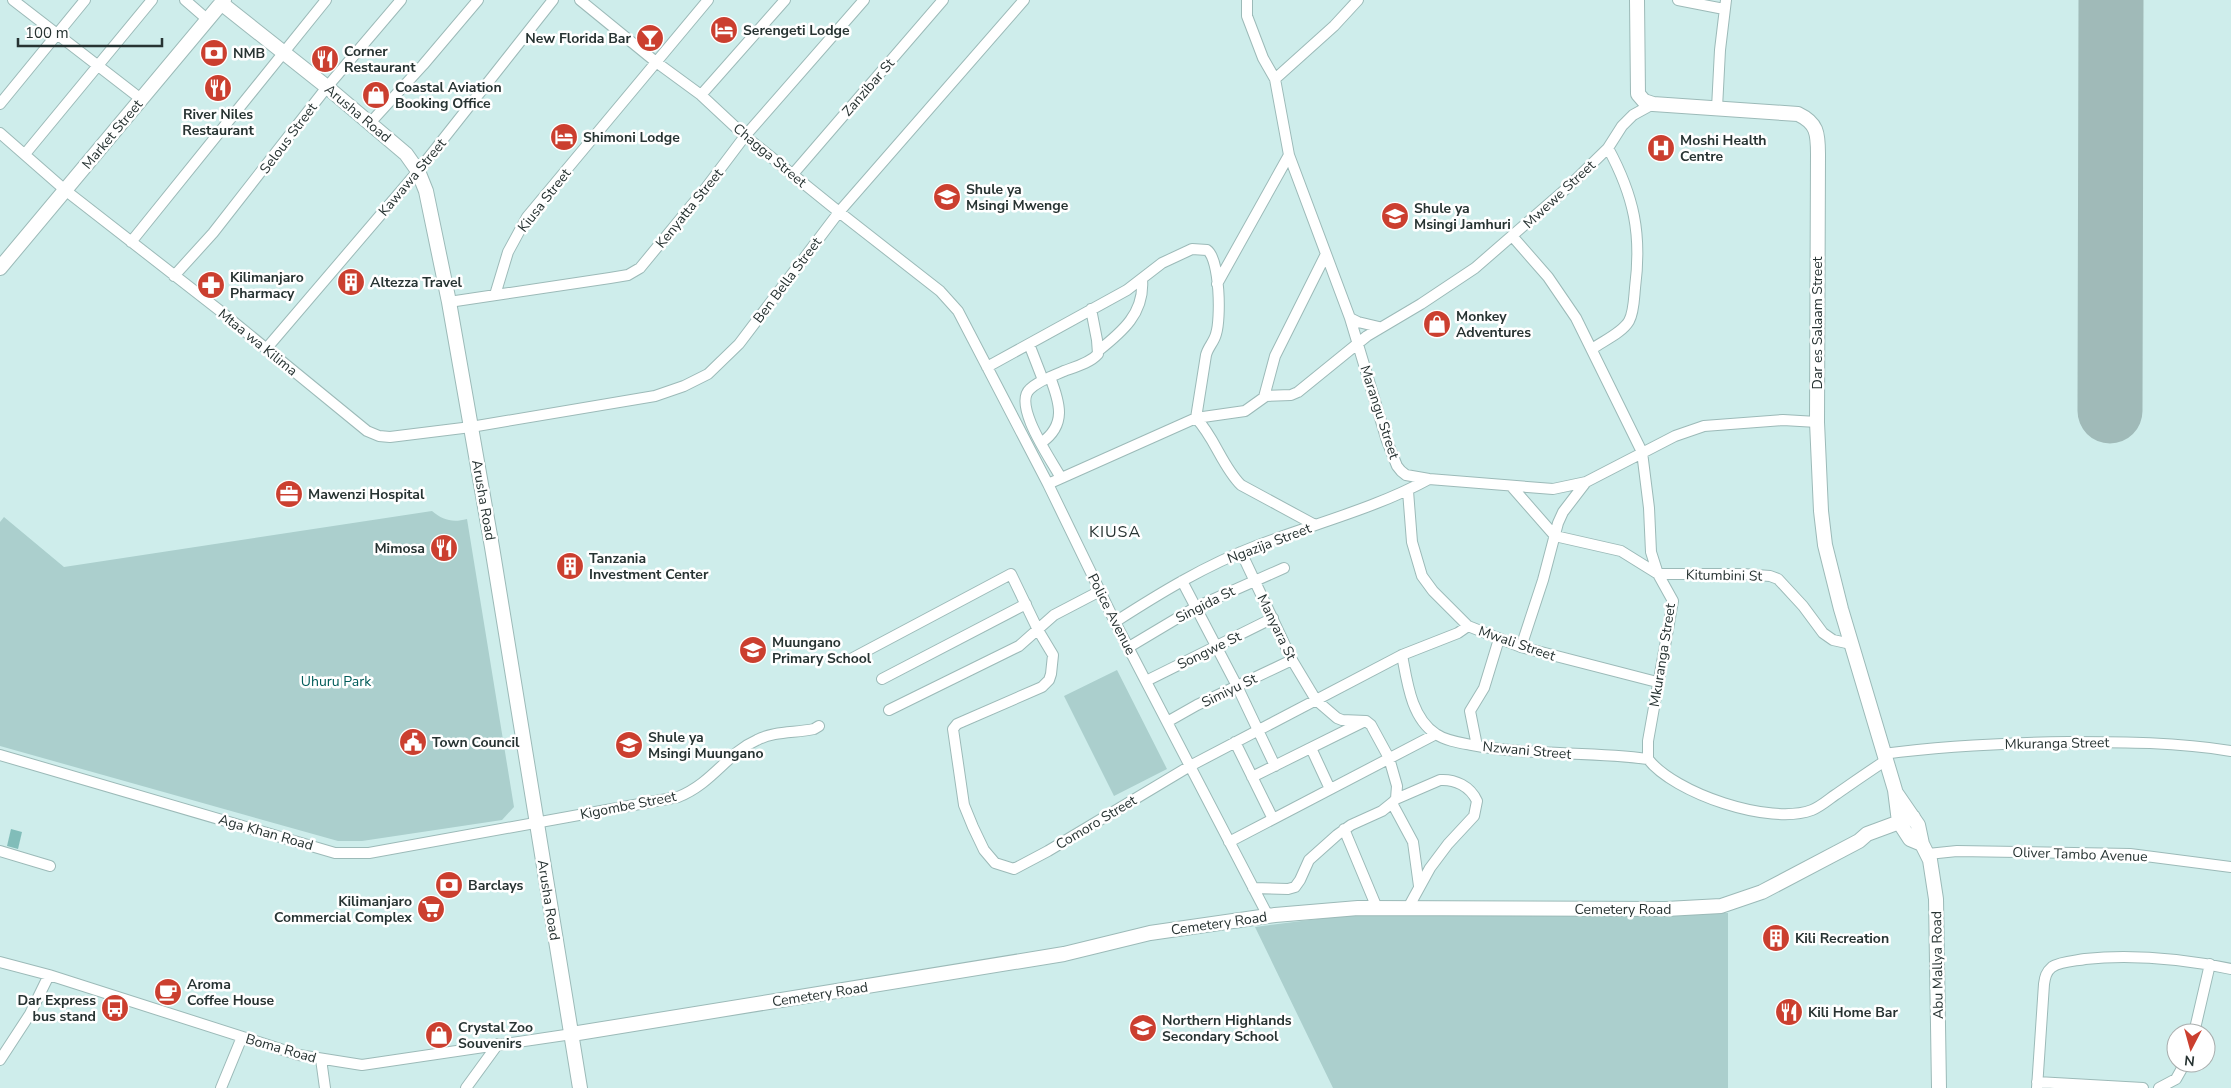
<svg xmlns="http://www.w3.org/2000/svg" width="2231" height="1088" font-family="'Nunito Sans',sans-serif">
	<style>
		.green { fill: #abcfcd }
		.water { fill: #81bdb9 }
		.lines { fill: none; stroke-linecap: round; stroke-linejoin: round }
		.runway { stroke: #a0bab8; stroke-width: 65 }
		.street-casing { stroke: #9cbab8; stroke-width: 12 }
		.secondary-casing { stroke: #9cbab8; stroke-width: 16 }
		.street { stroke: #fff; stroke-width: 10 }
		.secondary { stroke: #fff; stroke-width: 14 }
		.labels { text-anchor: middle; stroke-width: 5; stroke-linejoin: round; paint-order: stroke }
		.poi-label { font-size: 14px; font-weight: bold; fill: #273332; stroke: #fff; text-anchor: start }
		.street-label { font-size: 14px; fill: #273332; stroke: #fff }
		.park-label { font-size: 14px; fill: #015c5a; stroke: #fff }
		.quarter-label { font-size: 16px; letter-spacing: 1px; fill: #273332; stroke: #fff }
	</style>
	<rect width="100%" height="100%" fill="#ceedeb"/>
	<path class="green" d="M432,511C443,520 452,523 467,519L514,807L502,820L362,841H338L0,746V522L4,517L64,567Z
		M1117,670L1167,769L1114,796L1064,696Z
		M1728,913V1088H1333L1255,927L1357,914Z"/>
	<path class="water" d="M11,829L22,832L18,849L7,846Z"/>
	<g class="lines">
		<path class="runway" d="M2110,411L2111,0"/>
		<g class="street-casing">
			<path id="street" d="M13,0L141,99
				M185,0L208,20
				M580,0L656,62L701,95L745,136L839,212L940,291L958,311L1048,484L1115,622L1268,916
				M1247,0V16L1263,58L1275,79L1289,155L1350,318L1387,441L1397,466L1401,471L1406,475L1429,479L1553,489L1586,482L1675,436L1704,426L1783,420L1817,422
				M1678,0L1724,9
				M1275,79L1334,26L1358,0
				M701,95L785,0
				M0,104L85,0
				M1717,108L1720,50L1726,0
				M370,123L423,65L478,0
				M0,133L65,190L219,310L367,431L379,436L390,437L471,427L655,396L684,386L708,374L739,344L839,212L1024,0
				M25,154L152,0
				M793,174L943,0
				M1513,237L1548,277L1576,318L1642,452L1649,508L1651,552L1658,574L1673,601L1648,741V759C1674,793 1770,826 1812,810C1820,807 1828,800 1835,795C1851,784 1868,772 1885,761
				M131,242L326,0
				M174,276L213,233L327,87L401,0
				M1217,284L1289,155
				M495,295L508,252L527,217L708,0
				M449,302L610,278L628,275L640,268L705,189L745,136L864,0
				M1350,318L1358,322L1379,327
				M1029,344L1043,380
				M266,349L418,171L553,0
				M1592,349C1603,341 1622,333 1629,321C1634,312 1634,298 1635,288C1642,234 1634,196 1608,148
				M1098,351C1122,332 1145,313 1142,279
				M987,367L1127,290L1162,263L1192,249L1207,250C1220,259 1221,319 1216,334C1214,342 1208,347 1206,355L1196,418C1215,438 1222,466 1241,485L1315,525
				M1264,397L1275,356L1326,254
				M1041,443C1067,425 1060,403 1050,377
				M1061,478C1052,461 1012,405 1030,389C1039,380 1053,376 1064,371C1075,367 1090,363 1098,354L1097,340L1091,309
				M1048,484L1196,418L1245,411L1266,396L1291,395L1298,392L1367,336L1421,304L1475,268L1567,188L1608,148L1622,126L1633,115L1653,104
				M1512,487L1555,536L1621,551L1658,574H1743L1770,576L1778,579L1803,606L1823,633L1833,640L1851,644
				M1408,491L1412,542L1422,576L1433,591L1468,626L1521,647L1657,682
				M1241,552L1292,660L1316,700L1337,718L1342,720L1366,721L1371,725L1389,758L1397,786L1396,799L1392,803L1382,811L1351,825L1337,835L1309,860L1300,880L1295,887L1288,889L1253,888
				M1182,581L1237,686L1275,766
				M1115,622C1160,593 1206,565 1256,546C1313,524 1374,509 1429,479
				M1129,647L1196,607L1284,568
				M1521,647L1543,580L1558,523L1563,512L1586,482
				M1402,655C1407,681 1411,718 1436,734C1446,741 1461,743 1472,745C1530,756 1589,751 1648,759
				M851,659L1011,574L1038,630L1053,655L1051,674L1049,680L1042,687L957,724L953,729L964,805L973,827L984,850L995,863L1014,869L1048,851L1190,766L1402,655L1458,633L1468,626
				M882,679L1026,604
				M1146,681L1273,618
				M889,710L1019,646L1054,615L1100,591
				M1167,722L1197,705L1292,660
				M1235,742L1273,819
				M1477,746L1470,711L1484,688L1499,639
				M1311,748L1330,789
				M1883,754C1945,746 2006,743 2069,742C2123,742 2177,742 2231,751
				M0,755L335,853H369L678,797C713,783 727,753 757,740C774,731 795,733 814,729L819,726
				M1252,777L1365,721
				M1396,799L1440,780C1455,779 1470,786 1477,801L1474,816L1448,844L1430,868L1408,908
				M1392,803L1413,842L1419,886
				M1344,829L1377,908
				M1229,842L1436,734
				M0,851L50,866
				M1928,854L1957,851L2130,854L2231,867
				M0,962L49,975L299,1055L362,1065L572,1034
				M2194,1033L2210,964
				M321,1059L325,1088
				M0,1060L30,1014L49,975
				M2037,1082L2143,1088
				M221,1088L242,1037
				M466,1088L498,1044
				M2037,1088L2044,984C2045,977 2046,972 2052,967C2061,961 2075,961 2085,959C2135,954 2183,959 2231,969
				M2159,1088L2176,1079L2185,1063"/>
		</g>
		<g class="secondary-casing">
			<path id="secondary" d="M1637,0L1638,94L1644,101L1653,104L1798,114C1817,123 1818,133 1818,154L1817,422L1821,511L1825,545L1841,609L1895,790L1899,822L1910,839L1922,844
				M221,3L327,87L406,154L418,171L426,191L449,302L492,547L580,1088
				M0,268L224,0
				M1896,793L1918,825L1922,844L1930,860L1936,899L1939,1088
				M572,1034L1064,954L1150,933L1275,915L1358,908L1666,909L1721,906L1762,892L1859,841L1867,834L1913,817"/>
		</g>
		<use href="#street" class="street"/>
		<use href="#secondary" class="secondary"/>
	</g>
	<defs>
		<g id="hotel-disc" transform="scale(1.4375)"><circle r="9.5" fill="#cb3f2f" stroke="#fff"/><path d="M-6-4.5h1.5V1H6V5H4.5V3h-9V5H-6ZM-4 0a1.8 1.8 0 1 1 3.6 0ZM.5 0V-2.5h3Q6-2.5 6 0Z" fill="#fff"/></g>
		<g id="bar-disc" transform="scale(1.4375)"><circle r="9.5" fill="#cb3f2f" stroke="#fff"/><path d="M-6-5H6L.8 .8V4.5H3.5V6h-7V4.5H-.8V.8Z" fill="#fff"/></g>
		<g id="bank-disc" transform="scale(1.4375)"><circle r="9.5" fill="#cb3f2f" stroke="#fff"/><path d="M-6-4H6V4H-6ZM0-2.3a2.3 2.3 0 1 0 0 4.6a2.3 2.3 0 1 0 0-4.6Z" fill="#fff"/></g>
		<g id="restaurant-disc" transform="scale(1.4375)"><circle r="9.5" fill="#cb3f2f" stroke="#fff"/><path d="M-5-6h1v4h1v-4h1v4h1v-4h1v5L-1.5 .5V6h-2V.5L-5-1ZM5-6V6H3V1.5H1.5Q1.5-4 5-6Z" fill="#fff"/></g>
		<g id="shop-disc" transform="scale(1.4375)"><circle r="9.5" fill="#cb3f2f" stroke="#fff"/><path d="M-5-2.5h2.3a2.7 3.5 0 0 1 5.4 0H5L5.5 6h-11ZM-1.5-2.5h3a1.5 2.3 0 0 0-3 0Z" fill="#fff"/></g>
		<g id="hospital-disc" transform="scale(1.4375)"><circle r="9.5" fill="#cb3f2f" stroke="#fff"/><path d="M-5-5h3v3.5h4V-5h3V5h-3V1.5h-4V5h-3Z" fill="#fff"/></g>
		<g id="school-disc" transform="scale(1.4375)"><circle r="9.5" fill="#cb3f2f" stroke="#fff"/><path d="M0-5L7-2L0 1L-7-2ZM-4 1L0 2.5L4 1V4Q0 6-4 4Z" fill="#fff"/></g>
		<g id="building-disc" transform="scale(1.4375)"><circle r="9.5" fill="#cb3f2f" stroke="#fff"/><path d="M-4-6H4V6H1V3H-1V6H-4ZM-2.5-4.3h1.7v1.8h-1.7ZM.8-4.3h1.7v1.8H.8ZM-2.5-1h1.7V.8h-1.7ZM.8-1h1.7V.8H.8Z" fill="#fff"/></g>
		<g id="pharmacy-disc" transform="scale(1.4375)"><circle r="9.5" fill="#cb3f2f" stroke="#fff"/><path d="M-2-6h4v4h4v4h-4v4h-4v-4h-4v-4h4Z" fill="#fff"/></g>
		<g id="office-disc" transform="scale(1.4375)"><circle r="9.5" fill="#cb3f2f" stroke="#fff"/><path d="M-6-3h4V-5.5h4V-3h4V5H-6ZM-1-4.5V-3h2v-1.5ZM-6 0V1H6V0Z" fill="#fff"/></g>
		<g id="civic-disc" transform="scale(1.4375)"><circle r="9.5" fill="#cb3f2f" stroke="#fff"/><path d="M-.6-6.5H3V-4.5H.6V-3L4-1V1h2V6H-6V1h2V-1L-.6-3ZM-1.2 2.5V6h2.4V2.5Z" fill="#fff"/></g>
		<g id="supermarket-disc" transform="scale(1.4375)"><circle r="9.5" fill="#cb3f2f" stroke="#fff"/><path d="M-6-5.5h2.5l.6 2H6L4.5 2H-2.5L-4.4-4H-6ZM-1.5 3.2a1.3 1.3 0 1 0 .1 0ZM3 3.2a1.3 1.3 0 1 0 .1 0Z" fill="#fff"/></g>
		<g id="cafe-disc" transform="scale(1.4375)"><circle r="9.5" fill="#cb3f2f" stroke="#fff"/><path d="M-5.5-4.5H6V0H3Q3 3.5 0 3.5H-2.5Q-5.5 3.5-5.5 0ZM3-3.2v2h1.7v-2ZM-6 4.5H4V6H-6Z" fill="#fff"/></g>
		<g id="bus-disc" transform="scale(1.4375)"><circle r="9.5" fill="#cb3f2f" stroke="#fff"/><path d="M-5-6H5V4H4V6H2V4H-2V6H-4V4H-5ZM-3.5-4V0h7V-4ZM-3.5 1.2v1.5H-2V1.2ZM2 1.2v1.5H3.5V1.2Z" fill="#fff"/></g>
	</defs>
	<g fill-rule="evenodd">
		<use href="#hotel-disc" x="724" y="30"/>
		<use href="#bar-disc" x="650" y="38"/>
		<use href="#bank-disc" x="214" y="53"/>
		<use href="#restaurant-disc" x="325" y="59"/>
		<use href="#restaurant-disc" x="218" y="88"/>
		<use href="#shop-disc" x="376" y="95"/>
		<use href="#hotel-disc" x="564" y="137"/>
		<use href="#hospital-disc" x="1661" y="148"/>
		<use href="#school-disc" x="947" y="197"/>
		<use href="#school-disc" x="1395" y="216"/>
		<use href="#building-disc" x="351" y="282"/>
		<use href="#pharmacy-disc" x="211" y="285"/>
		<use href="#shop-disc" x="1437" y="324"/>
		<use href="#office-disc" x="289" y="494"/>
		<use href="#restaurant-disc" x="444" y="548"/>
		<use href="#building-disc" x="570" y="566"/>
		<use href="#school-disc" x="753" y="650"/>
		<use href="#civic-disc" x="413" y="742"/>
		<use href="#school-disc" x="629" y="745"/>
		<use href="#bank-disc" x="449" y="885"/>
		<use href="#supermarket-disc" x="431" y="909"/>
		<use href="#building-disc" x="1776" y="938"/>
		<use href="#cafe-disc" x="168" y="992"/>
		<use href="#bus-disc" x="115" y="1008"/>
		<use href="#restaurant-disc" x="1789" y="1012"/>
		<use href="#school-disc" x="1143" y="1028"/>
		<use href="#shop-disc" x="439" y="1035"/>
	</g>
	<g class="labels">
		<g class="poi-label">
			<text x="743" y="35">Serengeti Lodge</text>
			<text x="631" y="43" text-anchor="end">New Florida Bar</text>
			<text x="344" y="56">Corner<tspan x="344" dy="16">Restaurant</tspan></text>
			<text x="233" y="58">NMB</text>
			<text x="395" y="92">Coastal Aviation<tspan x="395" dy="16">Booking Office</tspan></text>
			<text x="218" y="119" text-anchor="middle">River Niles<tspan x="218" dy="16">Restaurant</tspan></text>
			<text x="583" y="142">Shimoni Lodge</text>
			<text x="1680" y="145">Moshi Health<tspan x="1680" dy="16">Centre</tspan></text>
			<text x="966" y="194">Shule ya<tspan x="966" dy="16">Msingi Mwenge</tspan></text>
			<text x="1414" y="213">Shule ya<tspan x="1414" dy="16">Msingi Jamhuri</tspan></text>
			<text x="230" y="282">Kilimanjaro<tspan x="230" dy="16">Pharmacy</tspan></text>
			<text x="370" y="287">Altezza Travel</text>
			<text x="1456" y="321">Monkey<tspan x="1456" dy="16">Adventures</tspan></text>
			<text x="308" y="499">Mawenzi Hospital</text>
			<text x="425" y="553" text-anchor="end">Mimosa</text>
			<text x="589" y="563">Tanzania<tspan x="589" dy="16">Investment Center</tspan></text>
			<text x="772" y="647">Muungano<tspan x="772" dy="16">Primary School</tspan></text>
			<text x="648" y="742">Shule ya<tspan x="648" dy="16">Msingi Muungano</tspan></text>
			<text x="432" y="747">Town Council</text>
			<text x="468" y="890">Barclays</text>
			<text x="412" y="906" text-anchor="end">Kilimanjaro<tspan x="412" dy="16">Commercial Complex</tspan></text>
			<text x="1795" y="943">Kili Recreation</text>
			<text x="187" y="989">Aroma<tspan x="187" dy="16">Coffee House</tspan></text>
			<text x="96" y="1005" text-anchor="end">Dar Express<tspan x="96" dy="16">bus stand</tspan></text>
			<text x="1808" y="1017">Kili Home Bar</text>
			<text x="1162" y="1025">Northern Highlands<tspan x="1162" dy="16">Secondary School</tspan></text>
			<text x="458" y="1032">Crystal Zoo<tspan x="458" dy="16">Souvenirs</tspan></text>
		</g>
		<g class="street-label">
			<text transform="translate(868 87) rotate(-49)" y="5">Zanzibar St</text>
			<text transform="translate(358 113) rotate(40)" y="5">Arusha Road</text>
			<text transform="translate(112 134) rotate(-50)" y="5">Market Street</text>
			<text transform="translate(288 138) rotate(-53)" y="5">Selous Street</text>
			<text transform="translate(770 155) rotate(40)" y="5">Chagga Street</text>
			<text transform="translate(412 177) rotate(-50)" y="5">Kawawa Street</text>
			<text transform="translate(1559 194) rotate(-43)" y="5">Mwewe Street</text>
			<text transform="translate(544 200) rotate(-52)" y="5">Kiusa Street</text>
			<text transform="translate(689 208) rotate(-51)" y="5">Kenyatta Street</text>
			<text transform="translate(787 280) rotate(-53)" y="5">Ben Bella Street</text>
			<text transform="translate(1817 323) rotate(-90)" y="5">Dar es Salaam Street</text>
			<text transform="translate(258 342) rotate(39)" y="5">Mtaa wa Kilima</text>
			<text transform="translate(1380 412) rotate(72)" y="5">Marangu Street</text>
			<text transform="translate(484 500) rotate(80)" y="5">Arusha Road</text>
			<text transform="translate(1269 543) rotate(-21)" y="5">Ngazija Street</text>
			<text transform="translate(1724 575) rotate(1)" y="5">Kitumbini St</text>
			<text transform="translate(1205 604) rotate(-27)" y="5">Singida St</text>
			<text transform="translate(1112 614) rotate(63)" y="5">Police Avenue</text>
			<text transform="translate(1277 627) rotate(64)" y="5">Manyara St</text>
			<text transform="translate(1517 643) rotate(19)" y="5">Mwali Street</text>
			<text transform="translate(1209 650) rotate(-26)" y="5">Songwe St</text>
			<text transform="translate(1662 655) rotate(-81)" y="5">Mkuranga Street</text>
			<text transform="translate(1229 690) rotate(-26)" y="5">Simiyu St</text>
			<text transform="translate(2057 743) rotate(-1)" y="5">Mkuranga Street</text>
			<text transform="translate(1527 750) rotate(5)" y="5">Nzwani Street</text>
			<text transform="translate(628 805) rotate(-11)" y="5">Kigombe Street</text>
			<text transform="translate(1096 822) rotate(-31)" y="5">Comoro Street</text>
			<text transform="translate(266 832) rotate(16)" y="5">Aga Khan Road</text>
			<text transform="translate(2080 854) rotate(2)" y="5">Oliver Tambo Avenue</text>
			<text transform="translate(549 900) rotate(81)" y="5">Arusha Road</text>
			<text x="1623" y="914">Cemetery Road</text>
			<text transform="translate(1219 923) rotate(-8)" y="5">Cemetery Road</text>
			<text transform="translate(1937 965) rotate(-91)" y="5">Abu Mallya Road</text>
			<text transform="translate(820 994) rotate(-9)" y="5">Cemetery Road</text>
			<text transform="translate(281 1048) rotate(16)" y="5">Boma Road</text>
		</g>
		<g class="park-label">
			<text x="336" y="686">Uhuru Park</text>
		</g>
		<g class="quarter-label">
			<text x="1115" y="537">KIUSA</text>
		</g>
	</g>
	<g transform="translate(2191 1048) rotate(186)"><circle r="24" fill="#ffffff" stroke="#a9adad"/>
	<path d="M0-4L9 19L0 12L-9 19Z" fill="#cb3f2f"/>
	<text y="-8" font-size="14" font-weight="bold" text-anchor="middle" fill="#273332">N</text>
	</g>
	<path d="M18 38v8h144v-8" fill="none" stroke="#273332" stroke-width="2.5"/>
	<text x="25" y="38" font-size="15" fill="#273332" stroke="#ffffff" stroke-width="4" paint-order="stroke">100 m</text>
</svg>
